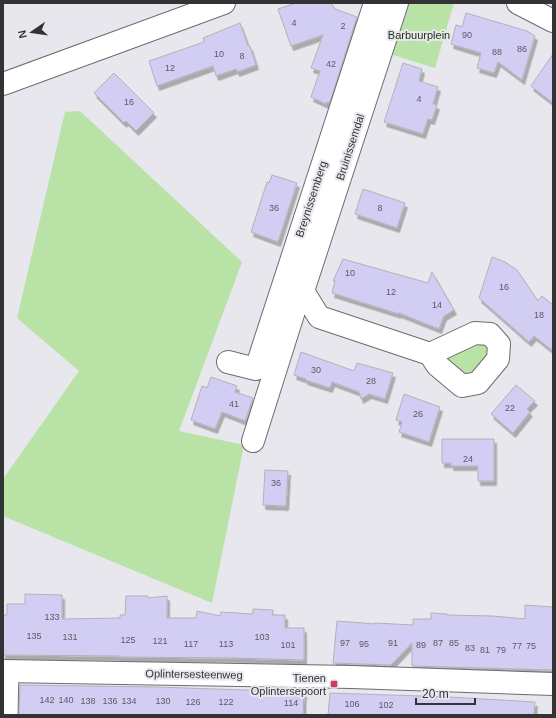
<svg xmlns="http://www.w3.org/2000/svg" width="556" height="718" font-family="Helvetica,sans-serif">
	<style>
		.green { fill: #b8e2a6 }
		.building { fill: #d2cdf2; stroke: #b2b1b8; filter: url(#shadow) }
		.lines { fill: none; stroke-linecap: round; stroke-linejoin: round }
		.pedestrian-casing { stroke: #6d6c72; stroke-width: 19 }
		.minor-casing { stroke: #6d6c72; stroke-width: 24 }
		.tertiary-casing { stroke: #6d6c72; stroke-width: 24 }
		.pedestrian { stroke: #fff; stroke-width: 17 }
		.minor { stroke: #fff; stroke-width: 22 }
		.tertiary { stroke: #fff; stroke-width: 22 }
		.poi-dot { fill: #ce3f5f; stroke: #e7e7ed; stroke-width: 1.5 }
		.labels { text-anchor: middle; stroke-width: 4; stroke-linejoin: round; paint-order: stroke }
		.number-label { font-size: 9px; fill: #5b5964 }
		.park-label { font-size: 11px; fill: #1a300f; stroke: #e7e7ed }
		.street-label { font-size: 11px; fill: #333235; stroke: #e7e7ed }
		.poi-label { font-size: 11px; fill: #333235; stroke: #e7e7ed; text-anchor: end }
	</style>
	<defs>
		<filter id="shadow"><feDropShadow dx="2.5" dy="4.5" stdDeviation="0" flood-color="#0004"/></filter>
	</defs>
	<rect width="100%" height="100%" fill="#e7e7ed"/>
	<path class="green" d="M403,3H454L435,68L387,53Z
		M80,111L242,262L179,431L244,445L212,603L3,516V479L79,371L17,318L65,112Z
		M475,333L499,344L478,383L437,365Z"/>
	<path class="building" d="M296,3H331L335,9L357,17L330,102H327L326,104L311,97L320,71L311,68L323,35L291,46L278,9Z
		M466,13L527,31L535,36L522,80L498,62L494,73L477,68L481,53L451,44L456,25L462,27Z
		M240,23L248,46H250L256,65L237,72L236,69L216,76L213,66L157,86L149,61L204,42L203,38Z
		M553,54V103L531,86Z
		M403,63L422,69L419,81L438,87L433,104L437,105L432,120L428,119L423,134L384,122Z
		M114,73L154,113L136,131L126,121L124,123L94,93Z
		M272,175L297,183L278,242L251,232L267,182L269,183Z
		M363,189L405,203L397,228L355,214Z
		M492,257L505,262L517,270L538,301L542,296L553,305V351L534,336L529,342L479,298Z
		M343,259L428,283L432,272L454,310L444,316L439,329L399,313V314L332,293L335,281H333Z
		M301,352L354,371L357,363L393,373L385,399L369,394L361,399L359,392L332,382L330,388L305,380L306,379L294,375Z
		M211,377L237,386L235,392L253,398L245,421L222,412L215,429L191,420L202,386L207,388Z
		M516,385L535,401L527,409L530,412L513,433L491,414Z
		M404,394L440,407L429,442L399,432L402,422L396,420Z
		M442,439H494V481H478V466H451V463H442Z
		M265,470L288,471L286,506L263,505Z
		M25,594L62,595V619L120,618V615H125L126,596H148V598L167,596V618H196L197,611L220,616L221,612L253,614V609L273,610L272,615H285V628H304V660L237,658L119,657V656L3,655V615H7V604H25Z
		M525,605L553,607V670L412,666V643L391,665L333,663L337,621L375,624V623L413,625V619H431V613L447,614V615L493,616L525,619Z
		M20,685L156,687L304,692L303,715H19Z
		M330,693L450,697L535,702L534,715H328Z"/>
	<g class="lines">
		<g class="pedestrian-casing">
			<path id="pedestrian" d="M9,715L10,671"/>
		</g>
		<g class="minor-casing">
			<path id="minor" d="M397,3L303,291L319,317L430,354L437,365L462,386L478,383L498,359L499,344L490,334L475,333L430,354
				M518,3L553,21
				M3,84L224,3
				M228,362L256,369L375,3
				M253,441L295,308L303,291"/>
		</g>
		<g class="tertiary-casing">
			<path id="tertiary" d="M3,671L352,677L553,684"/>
		</g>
		<use href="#pedestrian" class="pedestrian"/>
		<use href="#minor" class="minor"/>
		<use href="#tertiary" class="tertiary"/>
	</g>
	<rect class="poi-dot" x="330" y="680" width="8" height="8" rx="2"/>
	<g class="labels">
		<g class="number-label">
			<text x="294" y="26">4</text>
			<text x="343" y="29">2</text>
			<text x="467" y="38">90</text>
			<text x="522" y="52">86</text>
			<text x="497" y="55">88</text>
			<text x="219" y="57">10</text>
			<text x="242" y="59">8</text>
			<text x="331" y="67">42</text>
			<text x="170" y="71">12</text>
			<text x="419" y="102">4</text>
			<text x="129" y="105">16</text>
			<text x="274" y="211">36</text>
			<text x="380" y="211">8</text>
			<text x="350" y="276">10</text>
			<text x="504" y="290">16</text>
			<text x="391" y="295">12</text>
			<text x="437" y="308">14</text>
			<text x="539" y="318">18</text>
			<text x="316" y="373">30</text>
			<text x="371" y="384">28</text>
			<text x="234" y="407">41</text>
			<text x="510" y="411">22</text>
			<text x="418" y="417">26</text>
			<text x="468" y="462">24</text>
			<text x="276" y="486">36</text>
			<text x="52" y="620">133</text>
			<text x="34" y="639">135</text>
			<text x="70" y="640">131</text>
			<text x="262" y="640">103</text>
			<text x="128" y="643">125</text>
			<text x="160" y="644">121</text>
			<text x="345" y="646">97</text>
			<text x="393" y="646">91</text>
			<text x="438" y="646">87</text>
			<text x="454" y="646">85</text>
			<text x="191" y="647">117</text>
			<text x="226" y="647">113</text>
			<text x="364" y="647">95</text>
			<text x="288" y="648">101</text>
			<text x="421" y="648">89</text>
			<text x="517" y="649">77</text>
			<text x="531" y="649">75</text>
			<text x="470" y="651">83</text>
			<text x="485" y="653">81</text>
			<text x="501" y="653">79</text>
			<text x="47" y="703">142</text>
			<text x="66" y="703">140</text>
			<text x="88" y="704">138</text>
			<text x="110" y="704">136</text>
			<text x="129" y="704">134</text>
			<text x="163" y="704">130</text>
			<text x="193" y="705">126</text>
			<text x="226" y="705">122</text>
			<text x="291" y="706">114</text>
			<text x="352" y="707">106</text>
			<text x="386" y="708">102</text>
		</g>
		<g class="park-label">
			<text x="419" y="39">Barbuurplein</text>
		</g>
		<g class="street-label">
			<text transform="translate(350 147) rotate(-72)" y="4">Bruinissemdal</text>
			<text transform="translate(311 199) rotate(-72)" y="4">Breynissemberg</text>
			<text transform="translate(194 674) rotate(1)" y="4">Oplintersesteenweg</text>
		</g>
		<g class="poi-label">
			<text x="326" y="682">Tienen<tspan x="326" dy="13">Oplintersepoort</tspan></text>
		</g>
	</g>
	<rect width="556" height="718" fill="none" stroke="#333235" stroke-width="8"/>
	<g transform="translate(32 32) rotate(257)" stroke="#e7e7ed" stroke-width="3" paint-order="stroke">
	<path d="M0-3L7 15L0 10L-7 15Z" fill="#333235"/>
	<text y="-6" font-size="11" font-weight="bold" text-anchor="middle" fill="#333235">N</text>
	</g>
	<path d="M416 698v6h59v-6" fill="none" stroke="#333235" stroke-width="2"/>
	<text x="422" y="698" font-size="12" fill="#333235" stroke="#e7e7ed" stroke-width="3" paint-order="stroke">20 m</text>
</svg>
